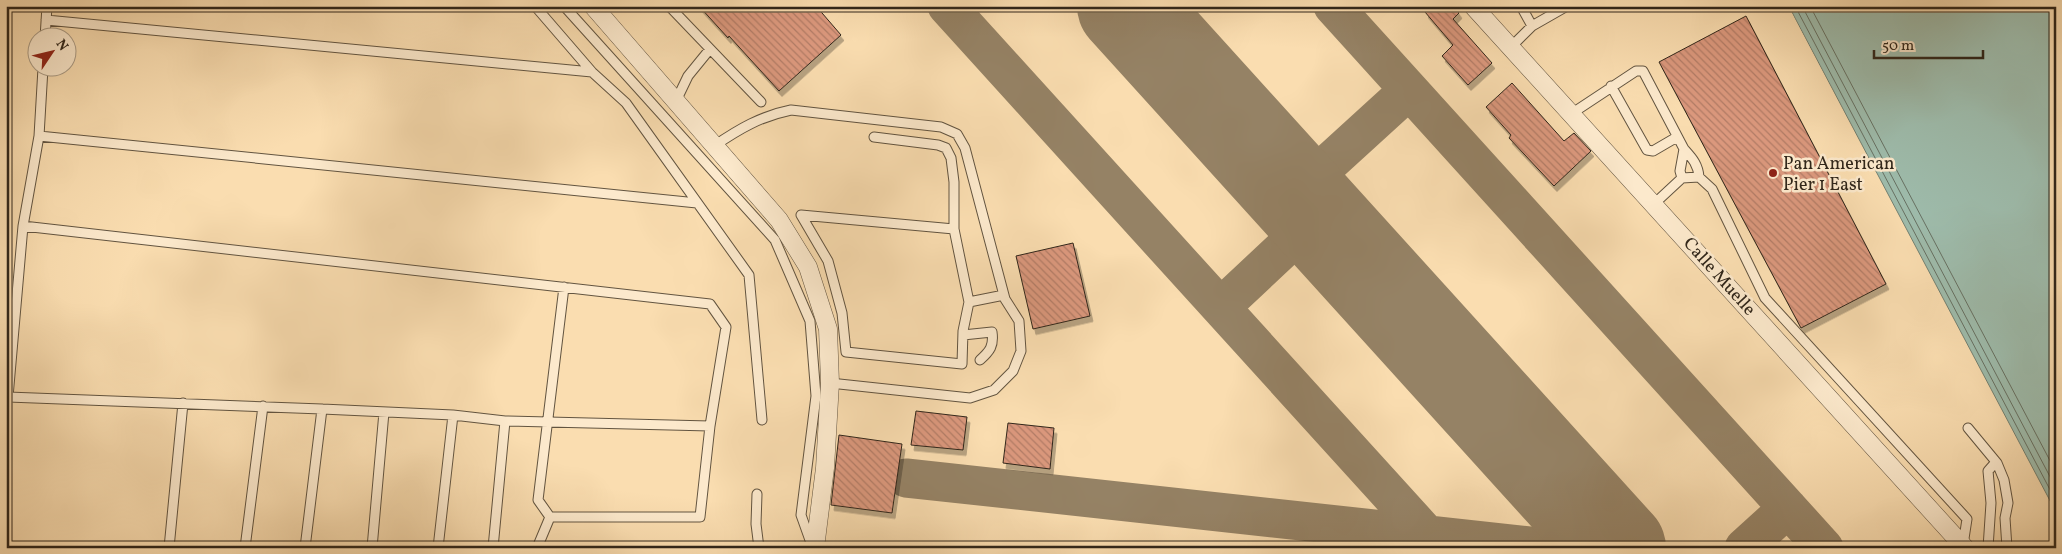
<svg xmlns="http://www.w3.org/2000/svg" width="2062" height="554" font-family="Vollkorn,serif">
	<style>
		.water { fill: #9ebcac; stroke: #728072 }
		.pier { fill: #faddb0 }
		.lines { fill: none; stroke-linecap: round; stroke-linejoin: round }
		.shore { stroke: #677163; stroke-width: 1 }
		.taxiway { stroke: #958265; stroke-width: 39 }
		.runway { stroke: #958265; stroke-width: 98 }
		.building { fill: url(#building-back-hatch); stroke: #30261a; filter: url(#shadow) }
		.service-casing { stroke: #625440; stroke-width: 11 }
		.minor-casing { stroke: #625440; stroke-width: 19 }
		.service { stroke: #fce9cc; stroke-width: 9 }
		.minor { stroke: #fce9cc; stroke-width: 18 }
		.poi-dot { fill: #8f2418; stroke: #fce9cc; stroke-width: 2 }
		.labels { text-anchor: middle; stroke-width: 5; stroke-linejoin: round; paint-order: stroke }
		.poi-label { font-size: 18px; fill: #30261a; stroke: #fce9cc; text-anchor: start }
		.street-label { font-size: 18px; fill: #30261a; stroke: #fce9cc }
	</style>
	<defs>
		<pattern id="building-back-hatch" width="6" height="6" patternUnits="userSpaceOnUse" patternTransform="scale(1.25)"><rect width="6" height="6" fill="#db987d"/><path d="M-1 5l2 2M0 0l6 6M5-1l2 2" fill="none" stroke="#b27c66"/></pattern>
		<filter id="shadow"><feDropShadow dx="3" dy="5.5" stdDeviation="0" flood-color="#0004"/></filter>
	</defs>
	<rect width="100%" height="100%" fill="#faddb0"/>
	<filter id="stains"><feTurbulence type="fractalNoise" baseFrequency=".004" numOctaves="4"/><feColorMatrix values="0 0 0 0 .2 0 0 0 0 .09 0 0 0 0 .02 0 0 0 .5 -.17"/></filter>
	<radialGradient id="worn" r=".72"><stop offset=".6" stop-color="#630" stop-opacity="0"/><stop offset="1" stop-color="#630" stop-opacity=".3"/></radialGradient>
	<path class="water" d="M1789,6H2056V512L1795,18Z"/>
	<path class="pier" d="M1786,6H1788L1951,317H1950Z"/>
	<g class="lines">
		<path class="shore" d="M1795,6L2056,501
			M1802,6L2056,488
			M1810,6L2056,472"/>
		<path class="taxiway" d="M947,6L1428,536
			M1333,6L1824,548
			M1296,193L1409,90
			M1221,307L1317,217
			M906,478L1549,548
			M1744,548L1788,508"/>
		<path class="runway" d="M1126,6L1617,548"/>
	</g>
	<path class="building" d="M699,6H816L841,35L779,91L729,36L728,38Z
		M1432,6H1454L1459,13L1453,19L1492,63L1468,85L1442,56L1453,45L1425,12Z
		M1746,16L1886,284L1801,328L1659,62Z
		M1512,83L1564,141L1574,133L1591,151L1554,186L1509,138L1511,135L1486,107Z
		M1073,243L1090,316L1033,329L1016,256Z
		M916,411L967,417L963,450L911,445Z
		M1008,423L1054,428L1050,469L1003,463Z
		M839,435L902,444L892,513L831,505Z"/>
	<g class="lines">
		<g class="service-casing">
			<path id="service" d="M535,6L592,72L626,103L749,275L762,420
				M564,6L775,240L810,321L816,396L801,515L811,543
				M669,6L761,102
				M1521,6L1532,26
				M46,20L592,72
				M45,38L47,6
				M1511,47L1532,26L1567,6
				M43,68L39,136L697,203
				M1611,86L1647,150L1653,151L1677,137
				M676,101L688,76L710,49
				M1571,114L1636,71H1643L1684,149
				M874,137L938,145L946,148L951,158L954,182V229L969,302L1004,295
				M714,146C739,129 761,116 791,110L941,127L957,134L965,148L1005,299L1019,321L1021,351L1013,371L994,390L970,398L830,383
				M1682,178L1680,171L1684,149C1692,158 1698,164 1699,177
				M1654,204L1682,178L1699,177L1712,189L1765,298L1967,519L1963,545
				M801,215L828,261L842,313L846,352L962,364L963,331L969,302
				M801,215L954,229
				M23,226L8,397L322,409L453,415L505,421L710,426L726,327L710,304L23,226L39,136
				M564,287L538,500L550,517H700L710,426
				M963,335L992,332C994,346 990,351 980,360
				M1968,428L1997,463L2004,480L2008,503L2005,518L2007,548
				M757,494L756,524L759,548
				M169,548L183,403
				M245,548L263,406
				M305,548L322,409
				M372,548L384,412
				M438,548L453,415
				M493,548L505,421
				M537,548L550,517
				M1988,548L1991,503L1988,471L1996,462"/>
		</g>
		<g class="minor-casing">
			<path id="minor" d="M593,6L779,220L808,267L828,329L830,383L825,468L815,548
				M1473,6L1965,548"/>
		</g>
		<use href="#service" class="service"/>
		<use href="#minor" class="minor"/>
	</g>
	<circle class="poi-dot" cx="1773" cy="173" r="5"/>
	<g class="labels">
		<g class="poi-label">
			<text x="1783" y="169">Pan American<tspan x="1783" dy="21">Pier 1 East</tspan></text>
		</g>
		<g class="street-label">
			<text transform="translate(1720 276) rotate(48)" y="6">Calle Muelle</text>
		</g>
	</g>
	<rect width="2062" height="554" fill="none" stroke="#faddb0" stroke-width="25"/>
	<rect x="8" y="8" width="2047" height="539" fill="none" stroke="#30261a" stroke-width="2.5"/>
	<rect x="12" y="12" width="2037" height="529" fill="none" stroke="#30261a"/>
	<g transform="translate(52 52) rotate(55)"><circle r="24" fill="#fce9cc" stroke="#aa9b85"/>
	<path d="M0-4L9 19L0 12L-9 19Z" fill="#8f2418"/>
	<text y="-8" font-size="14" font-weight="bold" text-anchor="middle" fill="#30261a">N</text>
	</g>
	<path d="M1874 50v8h109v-8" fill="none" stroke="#30261a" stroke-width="2.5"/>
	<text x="1882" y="50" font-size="15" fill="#30261a" stroke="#fce9cc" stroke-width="4" paint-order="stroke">50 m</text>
	<rect width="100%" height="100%" filter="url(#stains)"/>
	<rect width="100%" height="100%" fill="url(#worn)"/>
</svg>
